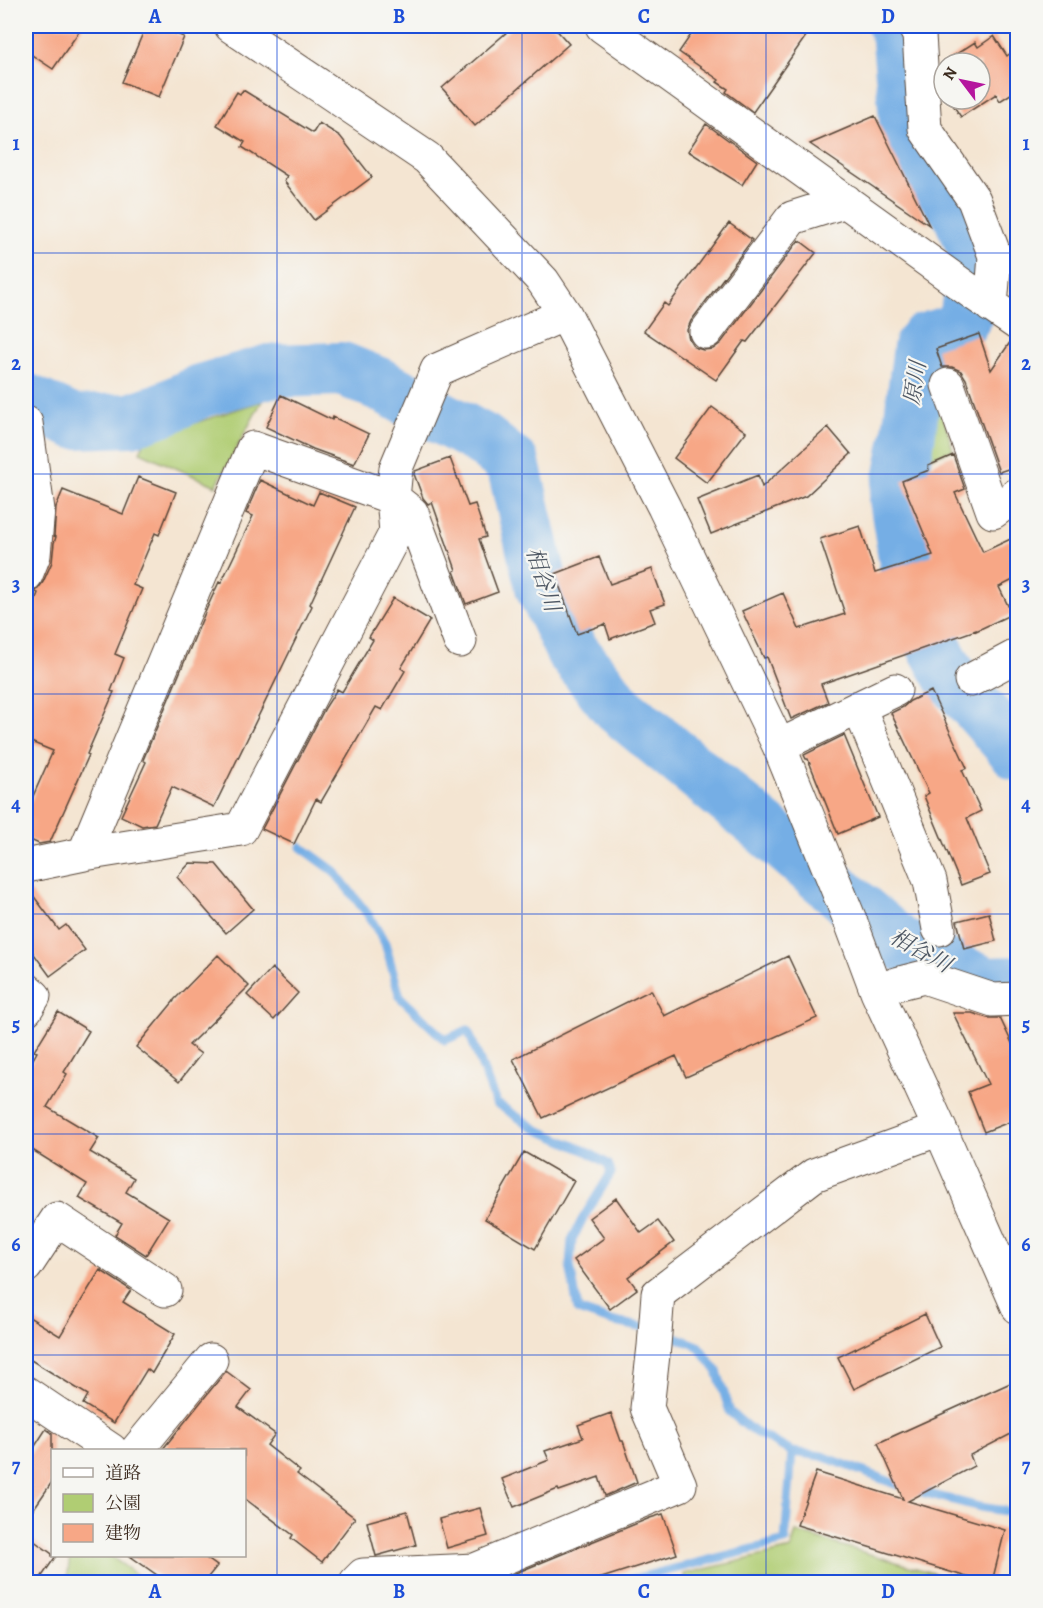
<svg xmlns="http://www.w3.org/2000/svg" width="1043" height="1608" font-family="Alegreya,'Noto Serif JP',serif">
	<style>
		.green { fill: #b0cd73; stroke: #767c48; stroke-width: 1.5 }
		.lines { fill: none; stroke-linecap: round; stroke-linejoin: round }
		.stream { stroke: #75aee5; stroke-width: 9 }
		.river { stroke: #75aee5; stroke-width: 54 }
		.building { fill: #f7a786 }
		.minor-casing { stroke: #574639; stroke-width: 35 }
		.minor { stroke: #fff; stroke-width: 33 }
		.grid { fill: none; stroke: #1d4ed8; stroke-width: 1.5; stroke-opacity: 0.55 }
		.labels { text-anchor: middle; stroke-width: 4.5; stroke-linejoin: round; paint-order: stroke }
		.water-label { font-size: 22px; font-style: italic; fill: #4f5864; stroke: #f6f6f2 }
		.neatline { fill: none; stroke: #1d4ed8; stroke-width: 2 }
		.grid-label { font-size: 20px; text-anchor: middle; font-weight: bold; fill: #1d4ed8 }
	</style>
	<rect width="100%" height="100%" fill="#f6f6f2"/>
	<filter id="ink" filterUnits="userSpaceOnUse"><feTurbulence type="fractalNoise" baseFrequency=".0167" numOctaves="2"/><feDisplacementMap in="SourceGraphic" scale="12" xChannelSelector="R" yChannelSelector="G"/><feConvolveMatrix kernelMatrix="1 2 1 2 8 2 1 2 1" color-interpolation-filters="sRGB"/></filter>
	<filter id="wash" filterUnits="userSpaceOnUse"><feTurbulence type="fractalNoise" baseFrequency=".008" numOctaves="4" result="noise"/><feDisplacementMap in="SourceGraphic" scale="24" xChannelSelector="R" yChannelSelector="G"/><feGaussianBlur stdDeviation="1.35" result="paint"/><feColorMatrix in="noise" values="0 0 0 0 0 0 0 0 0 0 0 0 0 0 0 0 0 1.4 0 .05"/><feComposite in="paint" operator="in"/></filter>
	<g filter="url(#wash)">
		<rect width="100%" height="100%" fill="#f4e5d2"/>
		<path class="green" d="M931,374L953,450L915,463Z
			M262,401L216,486L140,452L146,439Z
			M796,1532L936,1574L923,1582H685L684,1574L791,1549Z
			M70,1556H110L147,1582H80L67,1579Z"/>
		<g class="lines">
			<path class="stream" d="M301,847L334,871L369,916L385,943L400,997L445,1040L468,1030L496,1103L536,1129L586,1151L608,1164L611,1173L582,1220L572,1240L570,1265L578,1310L610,1321L661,1331L698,1346L717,1371L730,1412L750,1429L792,1452
				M622,1582L785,1541L792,1452L822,1456L906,1488L980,1507L1018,1513"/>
			<path class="river" d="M894,26L898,31L908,141L958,212L978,257L966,315L956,330L925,340L920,347L908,439L896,500L913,608L952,679L1018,754
				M26,400L74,422L131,420L168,407L200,391L270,371L342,369L379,384L483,440L513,464L542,587L572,651L618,708L764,828L899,943L986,984L1018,983"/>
		</g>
		<g id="blocks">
			<path class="building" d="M26,26H83L53,69L26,51Z
				M146,26H156L184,37L159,97L122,82Z
				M514,26H553L569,44L475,126L442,88Z
				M697,26H813L753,112L726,92L728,89L717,82L719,80L679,52Z
				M994,36L1007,56L1017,48V90L1000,101L996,94L961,117L949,99H980V63H949L947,60L975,42L978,47Z
				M243,90L313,133L319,123L340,136L372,177L314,220L284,181L287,176L242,147L245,142L217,125L237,92L240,94Z
				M875,116L929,225L810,144Z
				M706,124L757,161L742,185L688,151Z
				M729,223L752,240L691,321L687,330L689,339L694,347L703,350L713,349L721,343L799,240L816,253L747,342L744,341L716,380L644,331L664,303L668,306Z
				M979,334L991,370L1011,341L1017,343V466L999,472L966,379L961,371L952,367H942L936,349Z
				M281,395L332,420L333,417L369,434L354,464L313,449L266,427Z
				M712,407L746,432L707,483L674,458Z
				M828,427L851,454L806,496L711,534L697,500L758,475L762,487Z
				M953,455L965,489L955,493L983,552L1017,536V578L999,587L1012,614L976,631V630L821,684L828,702L791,719L767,657L764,658L742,611L783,593L799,629L845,614L820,539L860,526L875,573L933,555L902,481L929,470L928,466Z
				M450,458L468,506L475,504L486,537L479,539L498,592L466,604L454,571L456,570L432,502L428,504L423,498L414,474L415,471Z
				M138,477L176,492L159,535L155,533L133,585L142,589L115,654L124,658L111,691L114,692L87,754L89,755L50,842L39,844L26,838V812L53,751L26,740V623L38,593L34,591L38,589L43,582L52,562L54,543L56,537L54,536L56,507L63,490L123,514Z
				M260,480L313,505L319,492L355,507L310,604L312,606L214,807L172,787L155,824L142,826L121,816L146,762L143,760L207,608L219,582L221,583L253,516L246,513Z
				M599,557L610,584L652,569L665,604L650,609L655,622L610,639L605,624L577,634L555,574Z
				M393,598L430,620L401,668L405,671L382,710L376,707L321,802L316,799L294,844L262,829L325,708L337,689L342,692L373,640L369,637Z
				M931,691L967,768L962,770L981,811L967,818L990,874L961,885L924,796L929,793L891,713L903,707L910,701Z
				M844,735L878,817L838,834L808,759H806L804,755Z
				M190,863L216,864L253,909L226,933L177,877Z
				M26,886L59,930L66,925L85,950L50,976L26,943Z
				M989,913L996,941L964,949L957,921Z
				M218,955L249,986L189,1045L201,1054L179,1082L136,1047L174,1001V1000Z
				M788,956L817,1018L686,1077L676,1056L543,1118L513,1059L651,990L664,1016Z
				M272,968L298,993L274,1020L247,995Z
				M58,1012L89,1031L64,1072L67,1074L47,1107L99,1138L90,1152L134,1178L126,1192L169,1218L146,1255L115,1235L122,1223L79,1198L87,1184L26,1146V1072L37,1052L34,1051Z
				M953,1013H972L987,1018H1000L1017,1054V1119L984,1132L968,1092L988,1084Z
				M524,1152L574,1181L535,1249L485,1219Z
				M616,1198L641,1233L658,1221L674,1242L628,1277L637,1289L610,1309L574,1260L604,1238L589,1218Z
				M100,1270L131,1290L123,1302L175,1334L152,1373L147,1369L114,1423L83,1404L88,1395L26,1357V1315L60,1336Z
				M925,1314L940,1347L854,1389L838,1357Z
				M226,1371L251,1390L238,1407L275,1434L267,1445L300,1471L297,1474L355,1518L322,1562L291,1538L293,1535L244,1498V1450H162Z
				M1017,1380V1431L970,1455L974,1466L908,1501L1005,1530L992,1582H983L797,1525L816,1472L903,1499L878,1443Z
				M611,1413L621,1441H623L637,1482L605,1496L599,1477L559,1491L558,1489L514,1507L502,1479L549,1460L545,1451L583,1438L578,1425Z
				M46,1429L52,1433V1482L26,1520V1460Z
				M480,1508L488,1536L447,1548L439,1519Z
				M407,1511L416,1545L376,1556L367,1522Z
				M663,1514L677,1554L589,1582H494L650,1518Z
				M26,1535L52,1554V1556H56L38,1582H26Z
				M130,1556H203L217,1566L204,1582H167Z"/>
		</g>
	</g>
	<g filter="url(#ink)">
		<use href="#blocks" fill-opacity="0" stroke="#574639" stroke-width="1.5"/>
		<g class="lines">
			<g class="minor-casing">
				<path id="minor" d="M231,26L427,158L543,281L565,314L664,507L779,746L852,925L877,992L940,1129L1018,1307
					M602,26L973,293L1018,324
					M914,26L919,35L925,129L974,200L995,256L991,306
					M706,332L792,218L846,201
					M948,385L993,512L1018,494
					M393,498L412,513L460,641
					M26,575L34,555L38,510L26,423
					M971,680L1018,655
					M859,707L930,881L939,929
					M779,746L895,690
					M84,854L241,829L396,532L393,498
					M26,866L84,854L253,448L393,498L396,468L437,370L565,314
					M26,989L34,996L26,1009
					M877,992L896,984L924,977L993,1000L1018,999
					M26,1266L57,1219L165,1290
					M26,1393L111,1450
					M137,1450L211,1360
					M356,1582L363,1575L475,1570L680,1485L647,1408L654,1346L658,1294L814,1175L940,1129"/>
			</g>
			<use href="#minor" class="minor"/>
		</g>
	</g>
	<path class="grid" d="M277,26V1582M522,26V1582M766,26V1582M26,253H1018M26,474H1018M26,694H1018M26,914H1018M26,1134H1018M26,1355H1018"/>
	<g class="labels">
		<g class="water-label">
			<text transform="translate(914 383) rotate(-81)" y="8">原川</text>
			<text transform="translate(544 579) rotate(72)" y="8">相谷川</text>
			<text transform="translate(921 950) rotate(29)" y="8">相谷川</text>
		</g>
	</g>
	<rect width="1043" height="1608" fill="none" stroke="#f6f6f2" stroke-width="66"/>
	<rect x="51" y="1449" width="195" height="108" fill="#f6f6f2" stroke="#aba49d" stroke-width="1.5"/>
	<rect x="63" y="1468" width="30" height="9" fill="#ffffff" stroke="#aba49d" stroke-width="1.5"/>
	<text x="105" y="1479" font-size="18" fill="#3b2a1e">道路</text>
	<rect x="63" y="1494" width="30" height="18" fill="#b0cd73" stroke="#aba49d" stroke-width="1.5"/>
	<text x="105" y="1509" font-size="18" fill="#3b2a1e">公園</text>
	<rect x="63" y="1524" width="30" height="18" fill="#f7a786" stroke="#aba49d" stroke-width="1.5"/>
	<text x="105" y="1539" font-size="18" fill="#3b2a1e">建物</text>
	<g transform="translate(962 81) rotate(302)"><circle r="28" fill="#f6f6f2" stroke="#aba49d" stroke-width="1.5"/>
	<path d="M0-4.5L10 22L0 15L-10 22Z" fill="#b5179e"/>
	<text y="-9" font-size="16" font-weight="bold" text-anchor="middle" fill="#3b2a1e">N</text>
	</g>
	<rect x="33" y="33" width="977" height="1542" class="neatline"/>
	<g class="grid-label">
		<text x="155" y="23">A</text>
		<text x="399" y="23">B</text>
		<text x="644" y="23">C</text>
		<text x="888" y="23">D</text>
		<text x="16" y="150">1</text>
		<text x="1026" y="150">1</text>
		<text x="16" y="370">2</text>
		<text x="1026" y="370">2</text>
		<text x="16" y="591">3</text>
		<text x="1026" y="591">3</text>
		<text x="16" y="811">4</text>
		<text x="1026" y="811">4</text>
		<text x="16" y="1031">5</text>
		<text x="1026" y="1031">5</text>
		<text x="16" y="1251">6</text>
		<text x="1026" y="1251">6</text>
		<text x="16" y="1472">7</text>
		<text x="1026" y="1472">7</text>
		<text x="155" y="1598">A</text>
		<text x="399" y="1598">B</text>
		<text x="644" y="1598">C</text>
		<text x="888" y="1598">D</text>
	</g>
</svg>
